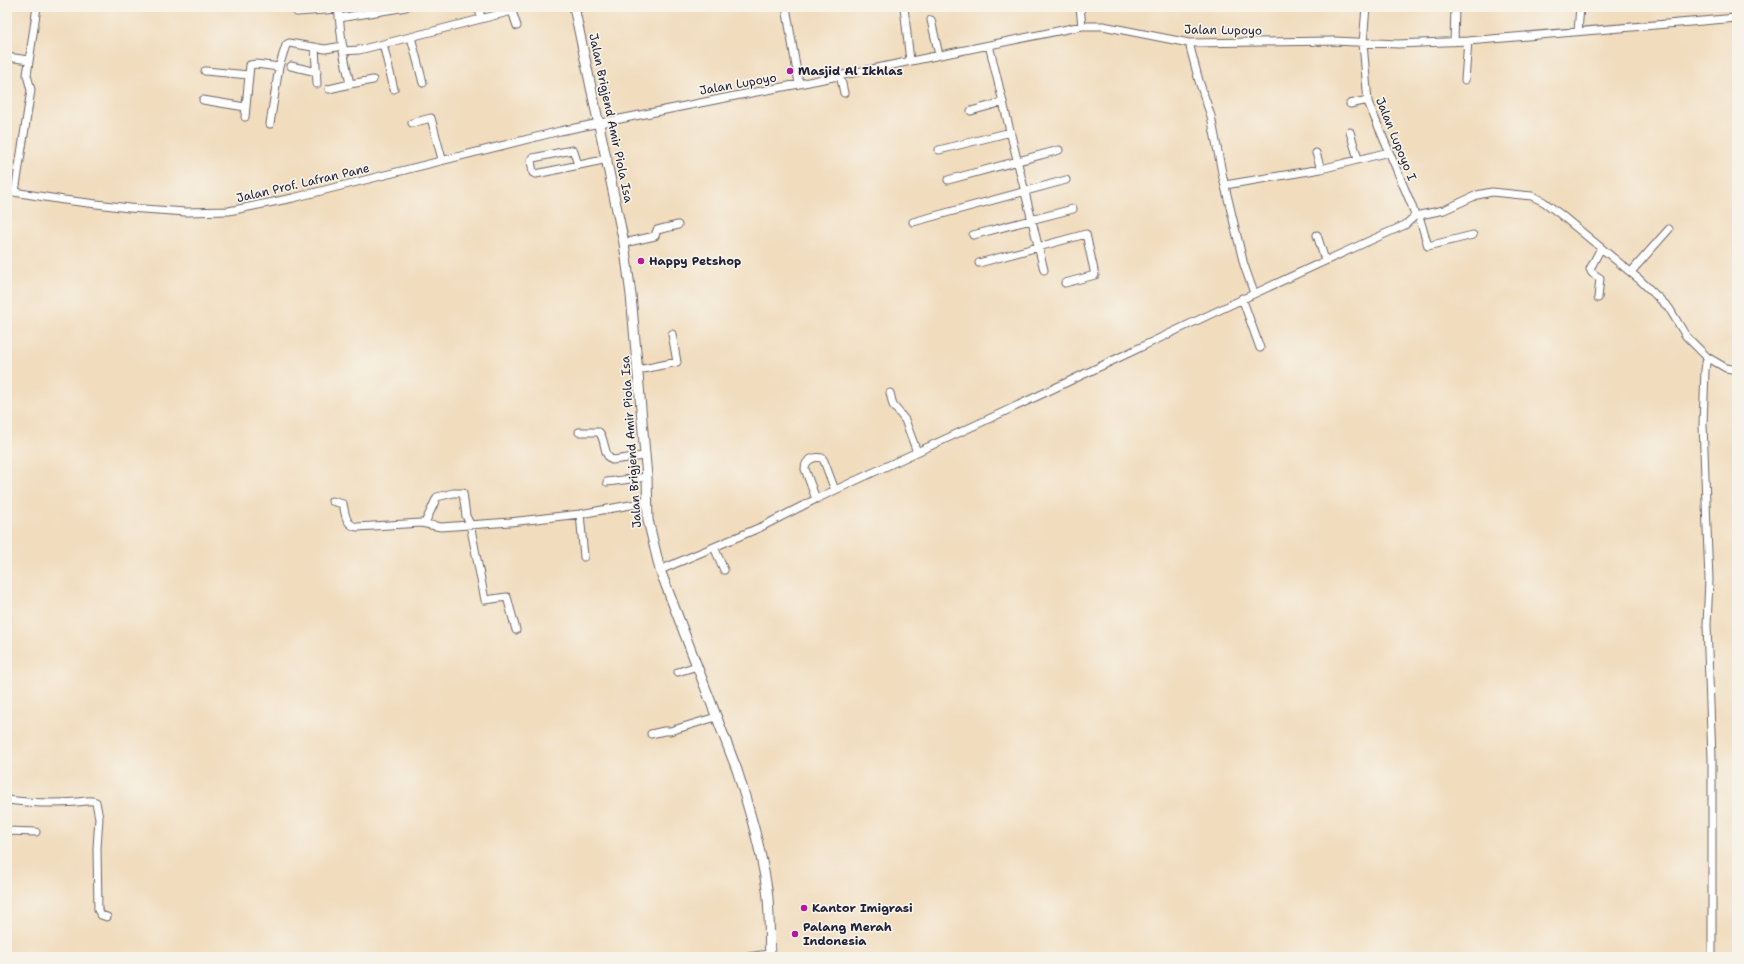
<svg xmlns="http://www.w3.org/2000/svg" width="1744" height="964" font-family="'Shantell Sans',sans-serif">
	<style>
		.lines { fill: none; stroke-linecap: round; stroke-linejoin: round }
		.minor-casing { stroke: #6a6368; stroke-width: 9 }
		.major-casing { stroke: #6a6368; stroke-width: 11 }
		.minor { stroke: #fff; stroke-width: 7 }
		.major { stroke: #fff; stroke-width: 9 }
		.poi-dot { fill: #b5179e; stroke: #f7f3e8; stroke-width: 1.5 }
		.labels { text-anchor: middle; stroke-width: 3.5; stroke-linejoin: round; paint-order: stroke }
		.street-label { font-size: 12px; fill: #22223b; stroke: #f7f3e8 }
		.poi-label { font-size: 12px; font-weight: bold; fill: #22223b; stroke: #f7f3e8; text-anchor: start }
	</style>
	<rect width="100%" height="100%" fill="#f7f3e8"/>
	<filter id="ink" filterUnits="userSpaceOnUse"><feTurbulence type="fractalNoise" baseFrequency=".025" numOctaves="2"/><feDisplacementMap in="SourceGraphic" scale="8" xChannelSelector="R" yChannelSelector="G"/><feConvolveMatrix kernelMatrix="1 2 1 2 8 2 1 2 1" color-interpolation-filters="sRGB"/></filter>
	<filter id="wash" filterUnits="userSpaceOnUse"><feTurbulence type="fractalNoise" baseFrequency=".012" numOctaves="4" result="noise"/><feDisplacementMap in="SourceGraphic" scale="16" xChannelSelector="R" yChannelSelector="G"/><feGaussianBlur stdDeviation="0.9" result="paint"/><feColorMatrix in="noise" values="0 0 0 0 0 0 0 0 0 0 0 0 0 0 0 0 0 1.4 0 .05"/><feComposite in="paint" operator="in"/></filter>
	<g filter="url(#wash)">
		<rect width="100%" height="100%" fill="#f1dcbd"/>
	</g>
	<g filter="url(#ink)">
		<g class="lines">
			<g class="minor-casing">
				<path id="minor" d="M338,7L343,51L359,50L383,44L512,11V7
					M479,7L481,19
					M786,7L799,84
					M904,7L910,61
					M1080,7L1082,26
					M1366,7L1363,43L1368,102L1412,206L1415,216
					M575,9L583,7
					M512,11L517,26
					M297,12L338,9
					M339,18L406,7
					M931,20L939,55
					M1578,31L1580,7
					M411,37L423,83
					M1454,42L1455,7
					M1189,43L1199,81L1211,116L1223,178L1244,265L1254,293
					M383,44L394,89
					M989,45L1044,270
					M315,47L317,84
					M7,57L29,60
					M291,66L317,72
					M205,71L249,75
					M840,75L844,93
					M1465,80L1468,41
					M350,84L373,80
					M329,89L350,84L343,51
					M203,100L245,107
					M1350,104L1368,100
					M971,111L1003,102
					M245,117L250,65L256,64L279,67
					M412,123L431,118L442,159
					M270,124L279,67L286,45L289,43L325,49L343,46
					M1350,132L1358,159
					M939,150L1011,132
					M1316,153L1321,169
					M578,165L574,152L572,150L533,158L531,160L533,173L536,174L608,159
					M948,180L1059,150
					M1225,185L1321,169L1389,152
					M7,191L64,200L129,208L186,212L229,211L293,198L560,131L740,95L799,84L1082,26H1103L1189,43L1334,41L1398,44L1468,41L1737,18
					M15,192L31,90L27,75L37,7
					M1419,216L1428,246L1473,235
					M913,222L1066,180
					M973,235L1073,209
					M1317,235L1325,260
					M624,243L655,236L657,230L678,225
					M979,263L1086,234L1095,275L1065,283
					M1631,272L1669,229
					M1242,298L1260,348
					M1598,298L1600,278L1592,273L1590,269L1601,248
					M1707,357L1705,370L1703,424L1709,580L1707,625L1712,758V957
					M638,370L677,362L672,334
					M579,432H599C606,440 603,455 612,460L644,456
					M917,452C1080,378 1241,297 1405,225L1415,216L1444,210L1477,195L1492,192L1532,196L1544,202L1560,214L1640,280L1669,308L1686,336L1707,357L1726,368L1737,370
					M607,482L647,477
					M816,499L805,469C805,460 814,456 822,458L824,461L835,490
					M332,501L343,504C345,512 345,525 357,527L421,523L441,527L510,522L580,514L647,502
					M580,514L584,557
					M425,523L437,497L453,493H463L466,516L470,524L485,600L507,597L516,630
					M714,547L724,570
					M660,570L761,527L816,499L917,452L905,420L893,405L890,393
					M678,672L697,666
					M651,734L664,731H670L716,717
					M7,800C30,803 54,804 77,802C84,802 90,799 96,802L99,818L97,848L98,910L101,915L107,917
					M7,831L36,832
					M747,957L770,954"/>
			</g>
			<g class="major-casing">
				<path id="major" d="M574,7L624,243L631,295L647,477L648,520L660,570L737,770C749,809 761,849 767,889C770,911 769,935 770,957"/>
			</g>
			<use href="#minor" class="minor"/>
			<use href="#major" class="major"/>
		</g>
	</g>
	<g class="poi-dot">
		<circle cx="790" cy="71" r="4"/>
		<circle cx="641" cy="261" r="4"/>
		<circle cx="804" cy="908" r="4"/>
		<circle cx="795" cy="934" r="4"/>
	</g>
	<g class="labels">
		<g class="street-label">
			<text transform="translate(1223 30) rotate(1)" y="4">Jalan Lupoyo</text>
			<text transform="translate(738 84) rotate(-10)" y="4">Jalan Lupoyo</text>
			<text transform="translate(611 118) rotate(78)" y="4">Jalan Brigjend Amir Piola Isa</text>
			<text transform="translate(1396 139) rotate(68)" y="4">Jalan Lupoyo I</text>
			<text transform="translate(303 183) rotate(-13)" y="4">Jalan Prof. Lafran Pane</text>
			<text transform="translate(631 442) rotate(-94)" y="4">Jalan Brigjend Amir Piola Isa</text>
		</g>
		<g class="poi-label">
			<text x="798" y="75">Masjid Al Ikhlas</text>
			<text x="649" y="265">Happy Petshop</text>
			<text x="812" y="912">Kantor Imigrasi</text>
			<text x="803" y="931">Palang Merah<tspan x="803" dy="14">Indonesia</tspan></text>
		</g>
	</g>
	<rect width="1744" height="964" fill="none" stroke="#f7f3e8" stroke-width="24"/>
</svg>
